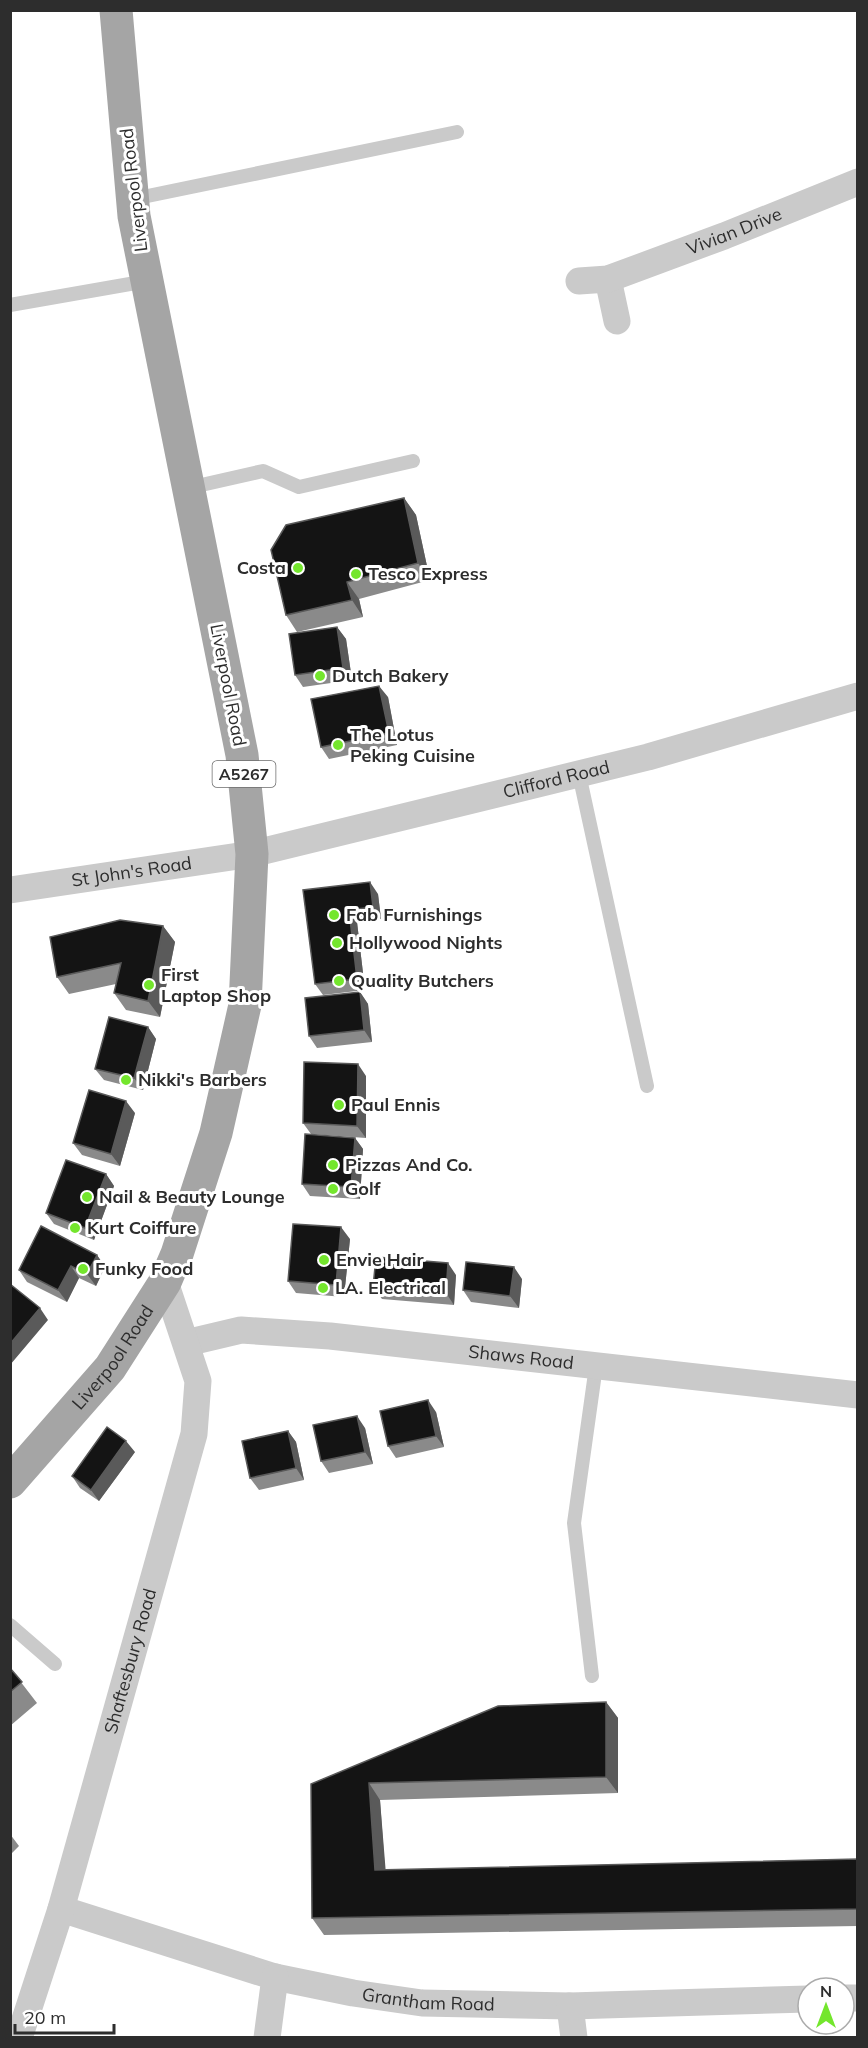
<svg xmlns="http://www.w3.org/2000/svg" width="868" height="2048" font-family="Mulish,sans-serif">
	<style>
		.lines { fill: none; stroke-linecap: round; stroke-linejoin: round }
		.lane { stroke: #cacaca; stroke-width: 14 }
		.street { stroke: #cacaca; stroke-width: 27 }
		.primary { stroke: #a5a5a5; stroke-width: 33 }
		.wall { fill: #8a8a8a }
		.shaded-wall { fill: #5a5a5a }
		.building { fill: #141414; stroke: #5a5a5a; stroke-width: 1.5 }
		.poi-dot { fill: #74e62d; stroke: #fff; stroke-width: 2 }
		.labels { text-anchor: middle; stroke-width: 6; stroke-linejoin: round; paint-order: stroke }
		.shield { fill: #fff; stroke: #6c6c6c; stroke-width: 1.5 }
		.shield-label { font-size: 16px; font-weight: bold; fill: #2d2d2d }
		.street-label { font-size: 18px; fill: #2d2d2d; stroke: #fff }
		.poi-label { font-size: 18px; font-weight: bold; fill: #2d2d2d; stroke: #fff; text-anchor: start }
	</style>
	<rect width="100%" height="100%" fill="#fff"/>
	<g class="lines">
		<path class="lane" d="M133,199L457,132
			M10,305L147,281
			M188,488L263,471L299,487L413,461
			M579,774L647,1086
			M10,1625L55,1664
			M592,1676L574,1523L596,1366"/>
		<g class="street">
			<path d="M608,279L617,321"/>
			<path id="s1" d="M579,281L608,279L724,236L858,182"/>
			<path id="s2" d="M10,890L252,854L648,757L858,696"/>
			<path id="s3" d="M186,1343L241,1330L330,1336L858,1395"/>
			<path id="s4" d="M61,1909L275,1977L353,1993L422,2003L570,2006L808,1999"/>
			<path d="M844,1998H858"/>
			<path d="M570,2006L574,2038"/>
			<path id="s5" d="M19,2038L61,1909L194,1434L198,1381L165,1282"/>
			<path d="M267,2038L275,1977"/>
		</g>
		<path class="primary" id="s6" d="M10,1482L110,1368L165,1282L177,1254L216,1133L245,1005L252,854L242,755L134,216L116,10"/>
	</g>
	<path class="wall" d="M404,498L416,515L430,580L359,599L363,617L297,632L286,615Z
		M337,627L346,639L352,680L303,687L295,675Z
		M388,697L397,745L329,759L321,747Z
		M303,890L378,894L381,919L357,922L365,990L323,995L315,984Z
		M163,926L175,942L160,1017L126,1010L114,993L116,984L69,994L57,977Z
		M360,992L368,1004L372,1042L317,1048L309,1036Z
		M148,1027L156,1039L143,1090L104,1080L95,1069Z
		M366,1076V1138L311,1134L303,1123Z
		M135,1113L120,1166L82,1155L73,1143Z
		M355,1138L363,1149L360,1199L310,1196L302,1184Z
		M106,1174L114,1186L94,1240L54,1224L46,1213Z
		M350,1239L344,1297L296,1293L288,1281Z
		M97,1255L105,1267L96,1286L79,1278L67,1302L27,1282L19,1270Z
		M456,1275L454,1305L382,1299L373,1287Z
		M522,1279L519,1308L471,1302L463,1290Z
		M436,1412L444,1447L396,1458L388,1446Z
		M365,1428L373,1464L329,1473L321,1461Z
		M288,1431L296,1442L304,1480L259,1490L250,1478Z
		M135,1452L99,1501L80,1488L72,1476Z
		M10,1668L37,1703L10,1726Z
		M606,1702L618,1718V1793L380,1800L385,1870L858,1859V1926L324,1935L312,1918L311,1784Z
		M10,1834L19,1846L10,1855Z"/>
	<path class="shaded-wall" d="M404,498L416,515L430,580L418,563Z
		M347,582L359,599L363,617L352,600Z
		M337,627L346,639L352,680L343,668Z
		M379,686L388,697L397,745L389,733Z
		M370,882L378,894L381,919L373,907Z
		M349,910L357,922L365,990L357,979Z
		M163,926L175,942L160,1017L148,1001Z
		M360,992L368,1004L372,1042L364,1030Z
		M148,1027L156,1039L143,1090L134,1078Z
		M358,1064L366,1076V1138L357,1126Z
		M126,1101L135,1113L120,1166L111,1154Z
		M355,1138L363,1149L360,1199L351,1187Z
		M106,1174L114,1186L94,1240L85,1228Z
		M341,1227L350,1239L344,1297L336,1285Z
		M97,1255L105,1267L96,1286L87,1274Z
		M448,1263L456,1275L454,1305L446,1293Z
		M71,1266L79,1278L67,1302L58,1290Z
		M514,1267L522,1279L519,1308L510,1296Z
		M40,1308L48,1320L10,1365V1344Z
		M428,1400L436,1412L444,1447L436,1436Z
		M357,1416L365,1428L373,1464L365,1452Z
		M288,1431L296,1442L304,1480L296,1468Z
		M126,1441L135,1452L99,1501L91,1490Z
		M606,1702L618,1718V1793L606,1777Z
		M369,1783L380,1800L387,1887L375,1870Z"/>
	<path class="building" d="M404,498L418,563L347,582L352,600L286,615L271,550L286,525Z
		M337,627L343,668L295,675L289,634Z
		M379,686L389,733L321,747L311,699Z
		M370,882L373,907L349,910L357,979L315,984L303,890Z
		M120,920L163,926L148,1001L114,993L121,963L57,977L50,937Z
		M360,992L364,1030L309,1036L305,998Z
		M109,1017L148,1027L134,1078L95,1069Z
		M304,1062L358,1064L357,1126L303,1123Z
		M89,1090L126,1101L111,1154L73,1143Z
		M305,1134L355,1138L351,1187L302,1184Z
		M66,1160L106,1174L85,1228L46,1213Z
		M293,1224L341,1227L336,1285L288,1281Z
		M41,1226L97,1255L87,1274L71,1266L58,1290L19,1270Z
		M376,1257L448,1263L446,1293L373,1287Z
		M466,1262L514,1267L510,1296L463,1290Z
		M10,1284L40,1308L10,1344Z
		M428,1400L436,1436L388,1446L380,1411Z
		M357,1416L365,1452L321,1461L313,1425Z
		M107,1427L126,1441L91,1490L72,1476Z
		M288,1431L296,1468L250,1478L242,1441Z
		M10,1668L22,1682L10,1692Z
		M606,1702V1777L369,1783L375,1870L858,1859V1909L312,1918L311,1784L498,1706Z"/>
	<g class="poi-dot">
		<circle cx="298" cy="568" r="6"/>
		<circle cx="356" cy="574" r="6"/>
		<circle cx="320" cy="676" r="6"/>
		<circle cx="338" cy="745" r="6"/>
		<circle cx="334" cy="915" r="6"/>
		<circle cx="337" cy="943" r="6"/>
		<circle cx="339" cy="981" r="6"/>
		<circle cx="149" cy="985" r="6"/>
		<circle cx="126" cy="1080" r="6"/>
		<circle cx="339" cy="1105" r="6"/>
		<circle cx="333" cy="1165" r="6"/>
		<circle cx="333" cy="1189" r="6"/>
		<circle cx="87" cy="1197" r="6"/>
		<circle cx="75" cy="1228" r="6"/>
		<circle cx="324" cy="1260" r="6"/>
		<circle cx="83" cy="1269" r="6"/>
		<circle cx="323" cy="1288" r="6"/>
	</g>
	<g class="labels">
		<rect class="shield" x="212.5" y="761" width="63" height="26" rx="4.5"/>
		<g class="shield-label">
			<text x="244" y="780">A5267</text>
		</g>
		<g class="street-label">
			<text transform="translate(134 190) rotate(-97)" y="6">Liverpool Road</text>
			<text dy="6" stroke="none"><textPath href="#s1" startOffset="164">Vivian Drive</textPath></text>
			<text transform="translate(228 685) rotate(79)" y="6">Liverpool Road</text>
			<text dy="6" stroke="none"><textPath href="#s2" startOffset="558">Clifford Road</textPath></text>
			<text dy="6" stroke="none"><textPath href="#s2" startOffset="123">St John's Road</textPath></text>
			<text dy="6" stroke="none"><textPath href="#s6" startOffset="162">Liverpool Road</textPath></text>
			<text dy="6" stroke="none"><textPath href="#s3" startOffset="338">Shaws Road</textPath></text>
			<text dy="6" stroke="none"><textPath href="#s5" startOffset="393">Shaftesbury Road</textPath></text>
			<text dy="6" stroke="none"><textPath href="#s4" startOffset="380">Grantham Road</textPath></text>
		</g>
		<g class="poi-label">
			<text x="286" y="574" text-anchor="end">Costa</text>
			<text x="368" y="580">Tesco Express</text>
			<text x="332" y="682">Dutch Bakery</text>
			<text x="350" y="741">The Lotus<tspan x="350" dy="21">Peking Cuisine</tspan></text>
			<text x="346" y="921">Fab Furnishings</text>
			<text x="349" y="949">Hollywood Nights</text>
			<text x="161" y="981">First<tspan x="161" dy="21">Laptop Shop</tspan></text>
			<text x="351" y="987">Quality Butchers</text>
			<text x="138" y="1086">Nikki's Barbers</text>
			<text x="351" y="1111">Paul Ennis</text>
			<text x="345" y="1171">Pizzas And Co.</text>
			<text x="345" y="1195">Golf</text>
			<text x="99" y="1203">Nail &amp; Beauty Lounge</text>
			<text x="87" y="1234">Kurt Coiffure</text>
			<text x="336" y="1266">Envie Hair</text>
			<text x="95" y="1275">Funky Food</text>
			<text x="335" y="1294">LA. Electrical</text>
		</g>
	</g>
	<rect width="868" height="2048" fill="none" stroke="#2d2d2d" stroke-width="24"/>
	<g transform="translate(826 2006)"><circle r="28" fill="#ffffff" stroke="#ababab" stroke-width="1.5"/>
	<path d="M0-4.5L10 22L0 15L-10 22Z" fill="#74e62d"/>
	<text y="-9" font-size="16" font-weight="bold" text-anchor="middle" fill="#2d2d2d">N</text>
	</g>
	<path d="M15 2024v9h99v-9" fill="none" stroke="#2d2d2d" stroke-width="3"/>
	<text x="24" y="2024" font-size="18" fill="#2d2d2d" stroke="#ffffff" stroke-width="4.5" paint-order="stroke">20 m</text>
</svg>
